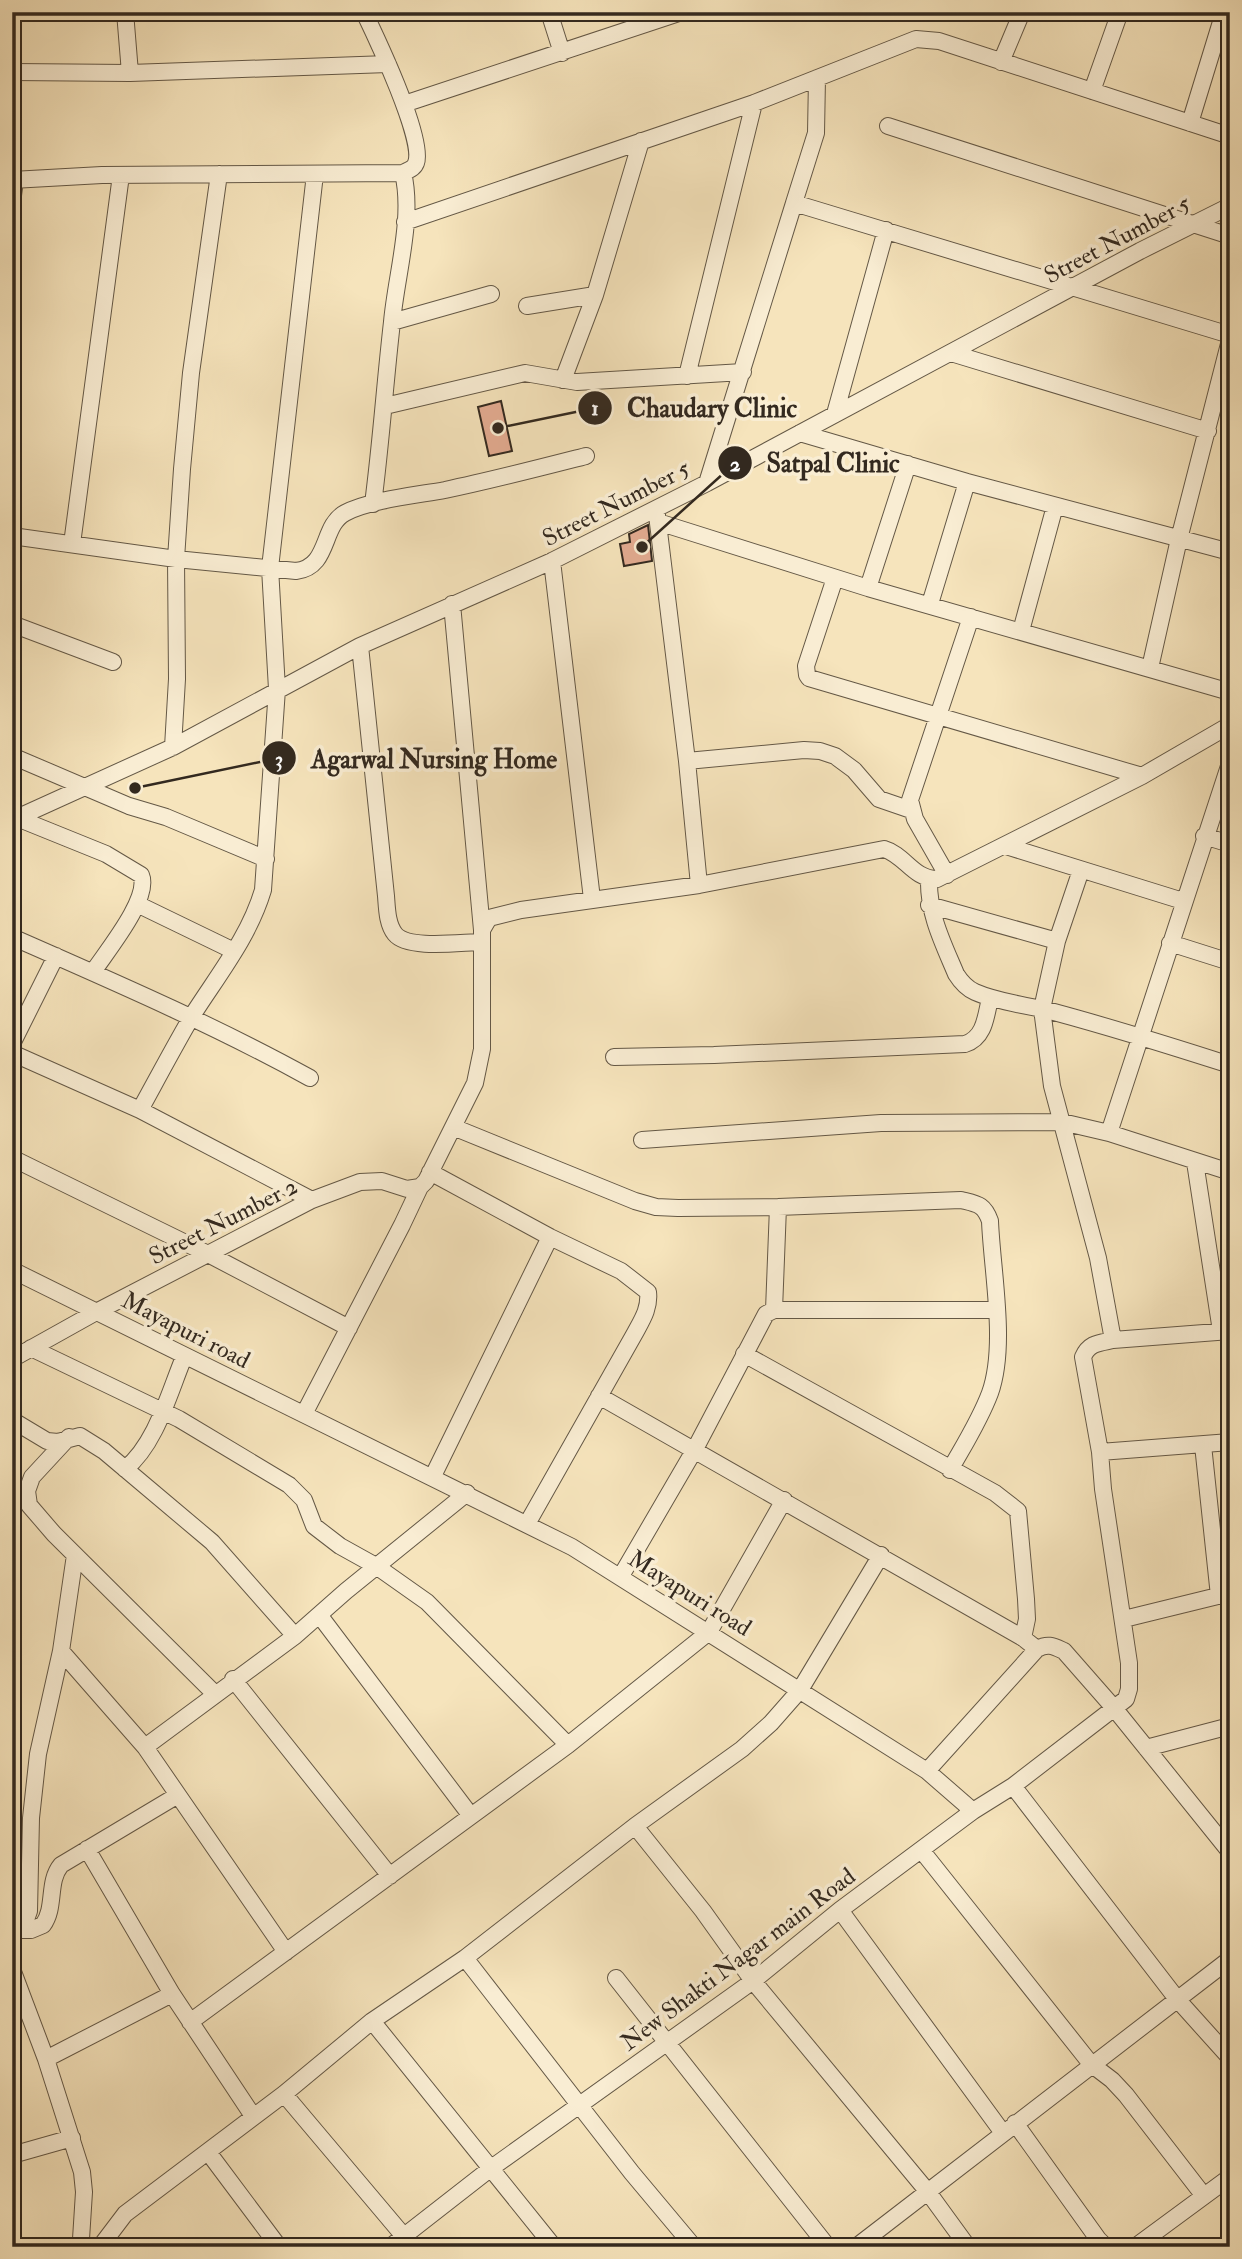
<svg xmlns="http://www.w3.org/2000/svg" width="1242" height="2259" font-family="'IM FELL Double Pica',serif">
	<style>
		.building { fill: #e4ac92; stroke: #33291f; stroke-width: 2 }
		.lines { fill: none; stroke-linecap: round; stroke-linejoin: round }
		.minor-casing { stroke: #645846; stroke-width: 18 }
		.minor { stroke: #f9edd3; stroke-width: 16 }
		.labels { text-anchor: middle; stroke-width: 7; stroke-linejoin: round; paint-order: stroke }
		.street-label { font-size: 24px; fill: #33291f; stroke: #f9edd3 }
		.leader { fill: none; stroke: #33291f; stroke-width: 2.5 }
		.callout-dot { fill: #33291f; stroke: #f9edd3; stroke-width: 2.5 }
		.mark-label { font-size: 21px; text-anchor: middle; font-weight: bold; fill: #fff }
		.callout-label { font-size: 26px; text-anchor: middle; font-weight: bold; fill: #33291f; stroke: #f9edd3; stroke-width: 7; stroke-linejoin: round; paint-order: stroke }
	</style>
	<rect width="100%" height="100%" fill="#f6e4bc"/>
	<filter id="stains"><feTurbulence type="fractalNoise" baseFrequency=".00286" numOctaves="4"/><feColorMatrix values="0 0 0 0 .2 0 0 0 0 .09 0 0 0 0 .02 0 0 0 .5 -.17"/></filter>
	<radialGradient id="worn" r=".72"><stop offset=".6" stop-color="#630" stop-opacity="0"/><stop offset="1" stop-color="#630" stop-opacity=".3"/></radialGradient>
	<path class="building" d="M501,401L512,451L489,456L478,407Z
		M648,525L652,561L624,566L620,544L630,542L629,534Z"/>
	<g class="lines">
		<g class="minor-casing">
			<path id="minor" d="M125,12L130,73
				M549,12L562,53
				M1001,62L1022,12
				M12,72L130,73L388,64
				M1092,91L1120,12
				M404,104L682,12
				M1190,123L1224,12
				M888,126L1230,236
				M12,180L102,175L403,173C408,170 414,169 416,163C425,140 376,37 364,12
				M12,203L15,180
				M794,203L816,133L817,78
				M405,222L754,103L916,39L939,41L1230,136
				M527,306L595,295
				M392,322L491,294
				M951,353L1208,431
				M687,376L754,103
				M563,380L595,295L641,141
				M385,406L525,373L577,382L743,372
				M835,414L886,230
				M800,433L967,482L1230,552
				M707,483L794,203L1230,335
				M373,504C381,443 385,383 392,322C396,276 414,218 403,173
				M657,515L687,761L699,885
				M658,522L868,588L1230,692
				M12,536L176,559L296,571C330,567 321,526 345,513C369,500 418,495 445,490C493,480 539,468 586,456
				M72,544L121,175
				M552,561L592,899
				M835,578L806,666L807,675L809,678L1142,776
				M868,588L908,464
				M452,604L482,930
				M930,604L967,482
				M12,624L113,662
				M1021,631L1055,506
				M360,646L386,896C387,908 387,924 395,934C408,950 462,942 482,942
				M1150,668L1179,539L1230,340
				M173,747L177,679L176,559L182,469L191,373L219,174
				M12,756L129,806L166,817L266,859
				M687,761L804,750L820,751L835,756L854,770L879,799L911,810
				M12,816L106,854L141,875C151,898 106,952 93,972
				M12,820L173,747L360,646L552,561L707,483L1140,251L1230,206
				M1204,836L1230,844
				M1006,846L1183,901
				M1081,870L1057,941L1042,1009L1052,1086L1098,1258L1113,1340
				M947,875L915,819L910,800L971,617
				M929,879C928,914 943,943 956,974C961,982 966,988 975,992C1000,1003 1028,1005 1054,1012C1113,1028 1171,1046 1230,1065
				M137,904L234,951
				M929,905L1057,941
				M12,937C112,981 214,1025 310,1078
				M1170,943L1230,962
				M12,1044L56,956
				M12,1053L140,1110L312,1200
				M614,1057L714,1055L965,1044C985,1038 986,1015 990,998
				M140,1110C157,1079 174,1047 192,1016C218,975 249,937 263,890L277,689L270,568L315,174
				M453,1127L635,1201L656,1207L678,1208L778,1207L961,1200C977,1204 984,1204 990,1221C992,1272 1007,1345 990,1393C980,1420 964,1445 950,1470
				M1109,1133L1230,763
				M642,1140L881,1123L1062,1122L1109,1133L1230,1172
				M12,1158L208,1254L349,1328
				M1195,1162L1221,1331
				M430,1172L550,1237L621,1271L648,1292C650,1308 642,1320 635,1333L527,1524
				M12,1270L572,1547L927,1771L1037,1649C1048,1643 1053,1646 1064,1651L1114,1708L1230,1852
				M774,1310L778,1207
				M31,1348L179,1419L289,1485L304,1500L314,1526L340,1546L376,1566L427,1602L568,1745
				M744,1354L995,1493L1018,1511L1026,1599L1027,1619L1023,1638
				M12,1359L98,1311L312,1200L360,1182L382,1181L407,1189L420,1187L426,1181L475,1083L482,1049V930L489,918L521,910L699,885L884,849C905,855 913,879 937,879L1142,776L1230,725
				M599,1396L1023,1638L1037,1649
				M304,1414L402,1225L420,1187
				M12,1420L47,1441L58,1442L80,1436L104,1451L212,1542L295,1636
				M69,1437L32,1477L27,1491L29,1505L54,1534L215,1694
				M1203,1445L1219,1596
				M1100,1452L1083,1357C1089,1343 1099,1343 1113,1340L1230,1331
				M125,1469C156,1444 169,1393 184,1357
				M433,1476L550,1237
				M621,1576L695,1449L766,1314L774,1310H997
				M320,1616L471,1816
				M1124,1619L1230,1593
				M61,1651L145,1747L286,1952
				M233,1679L390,1876
				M145,1747L295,1636L346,1591L467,1493
				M1146,1748L1230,1726
				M927,1771L973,1811
				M1013,1786L1177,1999L1230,2058
				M635,1826L703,1911L753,1981L928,2192L968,2247
				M87,1849L172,1994L253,2116
				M922,1851L1091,2064L1112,2080L1126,2095L1204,2196
				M840,1910L1003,2133
				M15,1930H31L43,1925C56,1907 47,1882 61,1865L178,1795
				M12,1932L24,1925L29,1911L31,1818L38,1754L61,1651L75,1555
				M465,1958L632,2173L694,2247
				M12,1969L46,2059L82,2172L84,2192L81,2239L83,2247
				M616,1978L828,2247
				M372,2021L554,2247
				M190,2022L568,1745L709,1632L784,1500
				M46,2059L172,1994
				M284,2094L413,2247
				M1015,2123L1098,2239L1106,2247
				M208,2152L279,2247
				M12,2155L72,2138
				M100,2247L125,2214L284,2094L372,2021L465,1958L635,1826L742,1749L771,1723L800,1690L881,1555
				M390,2247L490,2169L753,1981L840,1910L973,1811L1013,1786L1126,1699L1129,1689V1663L1103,1489L1100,1452L1230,1442
				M856,2247L1230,1959
				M1135,2247L1230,2177
				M1226,2247L1230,2244"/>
		</g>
		<use href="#minor" class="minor"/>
	</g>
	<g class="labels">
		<g class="street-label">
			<text transform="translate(1117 239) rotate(-28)" y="8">Street Number 5</text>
			<text transform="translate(616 503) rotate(-27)" y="8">Street Number 5</text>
			<text transform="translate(223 1221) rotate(-27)" y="8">Street Number 2</text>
			<text transform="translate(186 1330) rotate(27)" y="8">Mayapuri road</text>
			<text transform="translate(690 1593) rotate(32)" y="8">Mayapuri road</text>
			<text transform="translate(738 1959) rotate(-37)" y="8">New Shakti Nagar main Road</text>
		</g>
	</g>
	<path class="leader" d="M498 428L595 408M642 547L735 463M135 788L279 758"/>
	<g class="callout-dot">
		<circle cx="498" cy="428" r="7"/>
		<circle cx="642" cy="547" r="7"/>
		<circle cx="135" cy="788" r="7"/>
		<circle cx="595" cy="408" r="18"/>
		<circle cx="735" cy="463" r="18"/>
		<circle cx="279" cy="758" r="18"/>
	</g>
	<g class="mark-label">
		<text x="595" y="415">1</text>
		<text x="735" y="471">2</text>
		<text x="279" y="766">3</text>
	</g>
	<g class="callout-label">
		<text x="712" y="417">Chaudary Clinic</text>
		<text x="833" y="472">Satpal Clinic</text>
		<text x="434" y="768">Agarwal Nursing Home</text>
	</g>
	<rect width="1242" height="2259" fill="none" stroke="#f6e4bc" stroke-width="42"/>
	<rect x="14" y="14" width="1214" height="2231" fill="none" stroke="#33291f" stroke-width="3.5"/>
	<rect x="21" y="21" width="1200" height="2217" fill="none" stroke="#33291f" stroke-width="2"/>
	<rect width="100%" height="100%" filter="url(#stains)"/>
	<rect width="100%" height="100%" fill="url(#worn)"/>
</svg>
